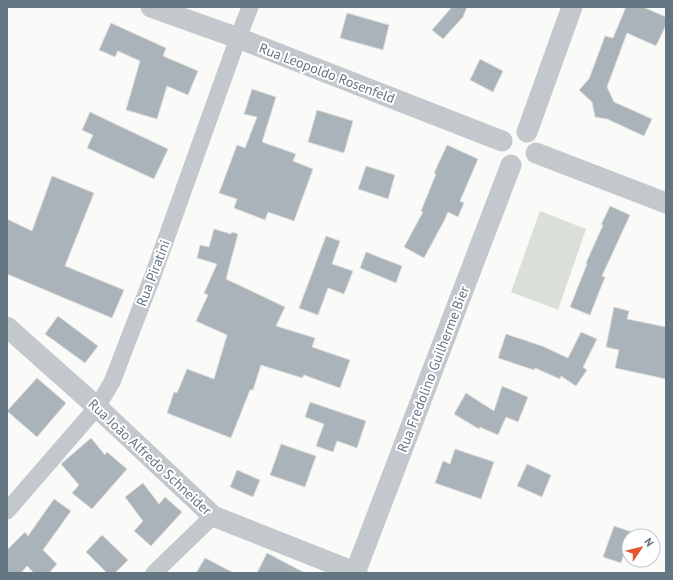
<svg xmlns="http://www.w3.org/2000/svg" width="673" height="580" font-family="'PT Sans',sans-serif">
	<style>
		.green { fill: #dadfd7 }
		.building { fill: #aab3b9; stroke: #dcdcda }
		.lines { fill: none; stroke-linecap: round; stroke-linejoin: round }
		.minor { stroke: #c3c8cc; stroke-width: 17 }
		.tertiary { stroke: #c3c8cc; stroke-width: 21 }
		.labels { text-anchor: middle; stroke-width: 4; stroke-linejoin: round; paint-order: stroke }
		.street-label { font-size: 14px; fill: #657683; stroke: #fff }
	</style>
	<rect width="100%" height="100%" fill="#fafaf8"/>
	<path class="green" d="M540,211L586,229L558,310L511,292Z"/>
	<path class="building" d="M452,7H467L463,17L443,39L432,30Z
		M626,7H643L666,17V25L656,46L627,33L607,87L614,102L652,119L644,136L607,119L595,117L592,102L579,90L589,79L605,36L613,38Z
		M347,13L389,25L383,50L340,38Z
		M111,23L166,48L163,56L198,71L188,95L167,86L157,119L126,110L140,61L118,51L115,57L99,50Z
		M480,59L503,71L493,92L470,80Z
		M252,89L276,97L262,142L296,154L293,161L313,169L294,221L268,212L265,220L234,208L237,199L219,193L237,145L245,148L257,117L244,114Z
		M317,110L353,121L344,153L308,142Z
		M90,112L168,149L154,179L87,148L93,135L82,130Z
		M447,145L478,159L460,201L464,203L458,217L448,212L444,221L424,258L404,247L423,212L421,211L436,174L434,173Z
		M366,166L395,175L388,199L358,189Z
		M52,176L94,193L65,266L124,290L112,318L7,274V219L32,231Z
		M610,206L630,215L602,276L605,277L590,315L570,307L587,264L586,263L603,225H601Z
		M214,229L231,234L232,232L238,234L226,279L285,307L276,326L315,338L312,347L350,360L340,388L304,375L302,378L261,365L253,390H250L231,438L167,413L174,392L177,393L187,369L214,379L227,335L196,321L208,295L204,293L217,264L197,258L200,245L209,247Z
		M326,236L340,241L332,264L353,271L344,294L328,288L318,315L299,308Z
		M366,252L402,266L396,283L360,268Z
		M614,307L629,311L627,319L666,327V379L615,368L619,350L606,347Z
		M58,316L98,346L85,363L45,334Z
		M581,332L597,339L583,367L587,370L576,386L561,376L560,379L535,368L534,370L498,358L506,334L542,346L568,358Z
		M37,378L66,403L37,437L7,411Z
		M502,386L528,397L518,422L506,417L498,435L480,427L479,429L454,414L466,393L494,411Z
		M310,402L366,421L357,448L337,441L333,452L316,446L324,424L305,417Z
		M91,438L105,455L107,452L127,469L92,509L72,493L79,485L61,464Z
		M281,444L316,456L305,487L270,475Z
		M455,449L494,462L481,499L435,483L443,461L450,464Z
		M527,464L551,475L542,497L517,486Z
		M237,470L260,480L253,497L230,487Z
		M143,483L159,504L165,497L182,512L151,546L134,531L143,521L125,497Z
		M54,499L71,511L43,550L57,564L49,573H34L27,566L21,573H7V550L25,532L28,536Z
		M614,526L632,532L630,536H629V539L621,563L603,557Z
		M102,535L128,560L115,573H107L86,552Z
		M267,553L305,573H257Z
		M205,558L234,573H196Z"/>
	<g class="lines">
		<path class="minor" d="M7,511L97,407L112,382L152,278L238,38L250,7
			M154,573L213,516"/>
		<path class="tertiary" d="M151,7L238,38L502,141
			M527,132L572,7
			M536,153L666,203
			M7,327L97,407L213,516L357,573
			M355,573L511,165"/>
	</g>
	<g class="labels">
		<g class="street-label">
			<text transform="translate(327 73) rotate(21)" y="5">Rua Leopoldo Rosenfeld</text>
			<text transform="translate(153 273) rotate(-69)" y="5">Rua Piratini</text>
			<text transform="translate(433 369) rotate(-69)" y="5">Rua Fredolino Guilherme Bier</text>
			<text transform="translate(150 457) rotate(43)" y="5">Rua João Alfredo Schneider</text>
		</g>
	</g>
	<rect width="673" height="580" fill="none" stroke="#657683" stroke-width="16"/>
	<g transform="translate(641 548) rotate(55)"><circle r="19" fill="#ffffff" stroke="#c1c8cd"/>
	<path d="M0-3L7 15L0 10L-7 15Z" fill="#e4572e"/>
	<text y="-6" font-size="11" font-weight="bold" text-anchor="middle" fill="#657683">N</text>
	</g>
</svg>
